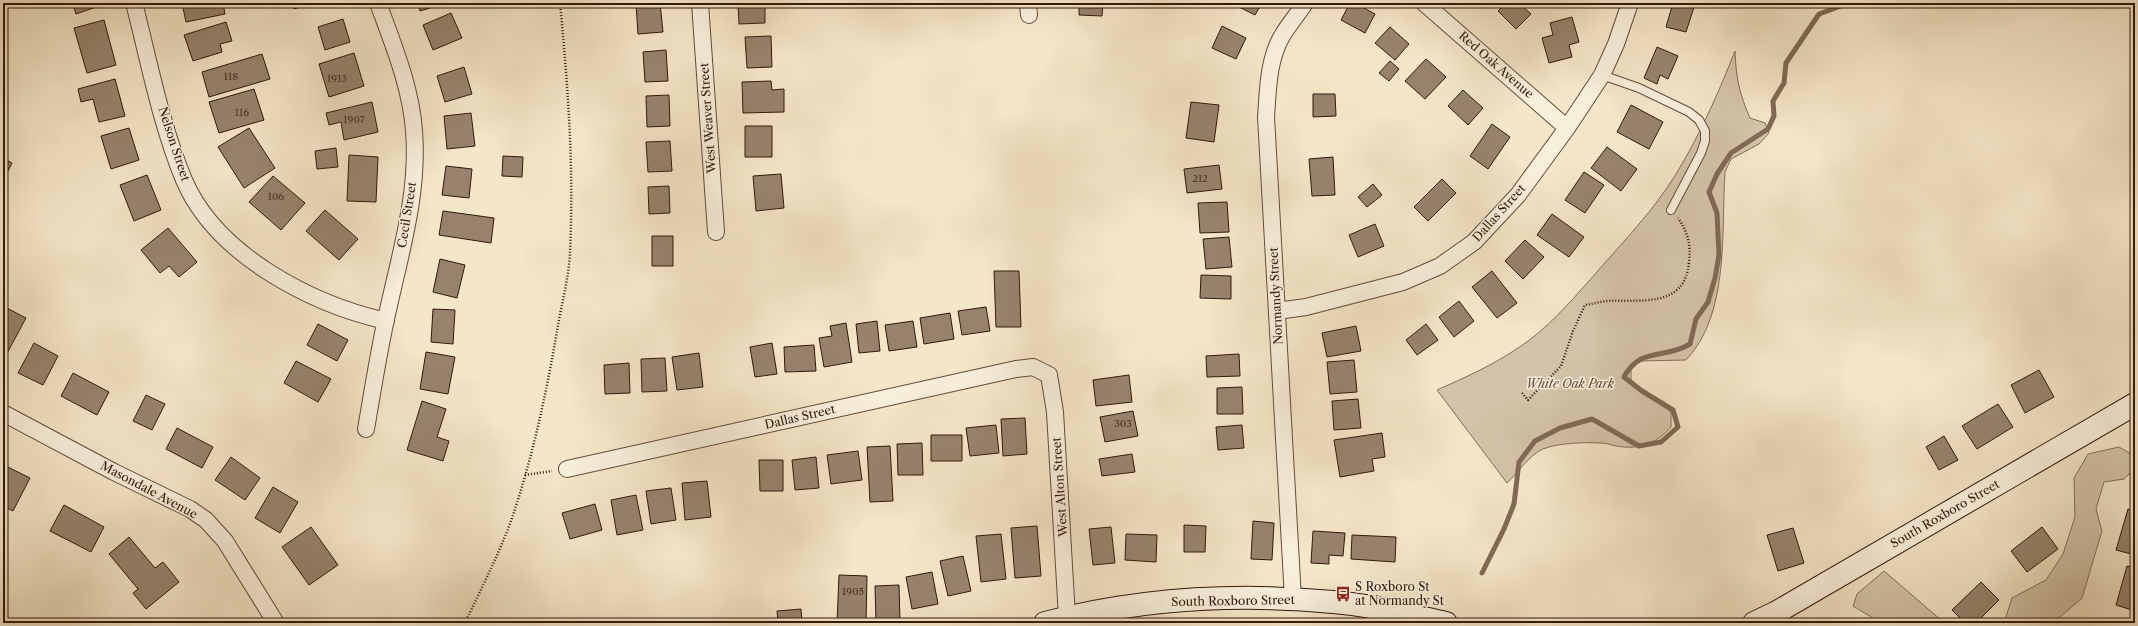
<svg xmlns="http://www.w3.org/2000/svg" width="2138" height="626" font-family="'Libre Caslon Text',serif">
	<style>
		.green { fill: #d3c3a8; stroke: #826e59 }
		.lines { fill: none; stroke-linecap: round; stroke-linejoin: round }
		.stream { stroke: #7f6a55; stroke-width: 5 }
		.building { fill: #97836d; stroke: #32180a }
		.lane-casing { stroke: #624c3a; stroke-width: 10 }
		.street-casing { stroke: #624c3a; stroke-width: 18 }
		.secondary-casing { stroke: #32180a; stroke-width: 24 }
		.path { stroke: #32180a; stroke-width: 2.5; stroke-dasharray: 1 2; stroke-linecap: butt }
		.lane { stroke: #f8efdb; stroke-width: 8 }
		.street { stroke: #f8efdb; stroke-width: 16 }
		.secondary { stroke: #f8efdb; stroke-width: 22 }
		.labels { text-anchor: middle; stroke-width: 3; stroke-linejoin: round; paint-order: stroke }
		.number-label { font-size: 10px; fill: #4b3323 }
		.street-label { font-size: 12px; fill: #32180a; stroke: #f8efdb }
		.park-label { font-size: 12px; font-style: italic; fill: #624b39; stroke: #f8efdb }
		.poi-label { font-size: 12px; fill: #32180a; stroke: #f8efdb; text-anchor: start }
	</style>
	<rect width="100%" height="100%" fill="#f4e6c8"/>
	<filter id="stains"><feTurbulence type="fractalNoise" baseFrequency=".005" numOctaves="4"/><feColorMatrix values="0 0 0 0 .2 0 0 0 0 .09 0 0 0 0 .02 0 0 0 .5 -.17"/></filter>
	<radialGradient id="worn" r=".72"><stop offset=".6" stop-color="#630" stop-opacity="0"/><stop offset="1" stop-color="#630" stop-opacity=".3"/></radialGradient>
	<path class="green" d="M1735,51C1736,77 1739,93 1750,118L1765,123L1769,133L1759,144L1731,159L1725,172C1721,231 1730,314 1686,360L1640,361L1631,369V384C1643,396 1658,401 1671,412V427C1656,444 1640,450 1616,446C1611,445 1606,443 1601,443C1586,442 1557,443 1543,449C1529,455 1518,473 1507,483L1437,390C1464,378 1491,366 1515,350C1547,330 1572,300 1596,273C1624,241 1654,210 1676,174C1700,135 1718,94 1735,51Z
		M2119,447L2135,456V468L2124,479L2104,482L2096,509L2102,531L2082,598L2053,623H2004L2012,598L2046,580L2063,554L2075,517L2074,478L2088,454Z
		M1884,571L1941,620L1946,623H1881L1853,606L1857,594Z
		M1227,620L1327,621L1341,623H1149Z"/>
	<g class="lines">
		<path class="stream" d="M1482,573L1504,529L1514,504L1519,462L1535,441L1560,428L1592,419L1639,446L1661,442L1678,427L1673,410L1642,391L1624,377C1641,346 1664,360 1690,344L1696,319L1708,302L1715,278L1719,255L1717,213L1709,192L1717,174L1731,153L1768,129L1774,116L1773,101L1784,83L1786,63L1819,14L1849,3"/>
	</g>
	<path class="building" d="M72,3H98L99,6L76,14Z
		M182,3H223L225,14L186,22Z
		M292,3H313L294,9Z
		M418,3H440V5L420,11Z
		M660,3L663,32L638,34L636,4Z
		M738,3H765V23L739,24Z
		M1079,3H1103L1102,16L1079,15Z
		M1235,3H1262L1255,15L1235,5Z
		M1350,3H1355L1375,14L1365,33L1341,20Z
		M1506,3H1519L1531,14L1516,29L1498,11Z
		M1673,3L1694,7L1686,32L1666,27Z
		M451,13L462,38L433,50L423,25Z
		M1572,17L1579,42L1569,45L1572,57L1549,63L1542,38L1553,35L1550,23Z
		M343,19L350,42L325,50L318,27Z
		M104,20L116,65L87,73L74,28Z
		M226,22L232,41L220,44L222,52L193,61L184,35Z
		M1222,26L1246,38L1236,59L1212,48Z
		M1390,27L1409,44L1395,60L1375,43Z
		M771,36L772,67L747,68L745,37Z
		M1657,47L1678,56L1668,79L1660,75L1657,84L1644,78Z
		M666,50L668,81L645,82L643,52Z
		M354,53L364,86L329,97L319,64Z
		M262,54L270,79L209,97L202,72Z
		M1426,59L1446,77L1425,99L1405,81Z
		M1390,61L1399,69L1389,81L1379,73Z
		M464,67L472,94L445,102L437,76Z
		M115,79L125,116L99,122L93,99L81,102L78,89Z
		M771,81L772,90L784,89V112L743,113L742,82Z
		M254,89L264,120L219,133L209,102Z
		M1463,90L1483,108L1468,125L1448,106Z
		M1313,94H1335L1336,116L1313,117Z
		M669,95L670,126L647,127L646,96Z
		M372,102L378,132L344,140L341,122L329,125L326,113Z
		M1191,102L1219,105L1214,142L1186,138Z
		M1631,105L1663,122L1649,149L1617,132Z
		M471,113L475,146L447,149L444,116Z
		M1492,124L1510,137L1488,169L1470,156Z
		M745,126H772V157H745Z
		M129,128L139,160L111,169L101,136Z
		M249,128L275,168L244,188L218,147Z
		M670,141L672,171L648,172L646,142Z
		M1607,147L1637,169L1621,191L1591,168Z
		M336,148L338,167L317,169L315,151Z
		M349,155L378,157L376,202L347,201Z
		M503,156L523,157L522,177L502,176Z
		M1333,157L1335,195L1312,196L1309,159Z
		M3,158L12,163L3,181Z
		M1219,165L1222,189L1187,193L1184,169Z
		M446,166L472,169L469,198L442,195Z
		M1584,172L1604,185L1585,213L1565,200Z
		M781,174L784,208L756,211L753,176Z
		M147,175L161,210L134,221L120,185Z
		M273,176L305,203L281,230L249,202Z
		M1442,179L1456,193L1428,221L1414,207Z
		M1373,184L1382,195L1367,207L1358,197Z
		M669,186L670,213L649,214L648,187Z
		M1227,202L1229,232L1200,233L1198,203Z
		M325,210L358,239L339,260L306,231Z
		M443,211L494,218L491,243L439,235Z
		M1552,214L1584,237L1569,257L1537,235Z
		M1375,224L1384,246L1358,257L1349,235Z
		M168,228L197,262L179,277L169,266L160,273L141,250Z
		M652,236H673V266H652Z
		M1229,237L1232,267L1206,269L1203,239Z
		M1525,240L1544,257L1523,279L1505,261Z
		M440,259L465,265L457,298L433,292Z
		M994,271H1019L1021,327H996Z
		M1492,271L1517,303L1497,318L1472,287Z
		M1201,275L1231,276V299L1200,298Z
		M1459,301L1474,321L1454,337L1439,317Z
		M3,306L26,318L4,359L3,358Z
		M986,307L990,331L962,335L958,311Z
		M433,309L455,310L453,344L431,342Z
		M950,313L954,339L924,344L920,318Z
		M877,321L880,351L859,353L856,324Z
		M913,321L917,347L889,351L885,325Z
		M846,323L852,362L824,367L819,338L832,336L830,326Z
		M318,324L348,340L337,361L307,345Z
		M1426,324L1438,340L1417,355L1406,340Z
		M1356,326L1361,351L1327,357L1322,333Z
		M34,343L58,356L43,385L18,373Z
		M772,343L777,374L755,377L750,347Z
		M814,345L816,371L785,372L784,347Z
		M426,352L455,357L448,394L420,389Z
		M699,353L703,387L677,390L672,357Z
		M1239,354L1240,376L1207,377L1206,356Z
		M665,358L667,391L642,392L641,359Z
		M1354,360L1357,392L1330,394L1327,362Z
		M296,361L331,379L318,402L284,383Z
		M629,363L630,393L605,394L604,365Z
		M2039,370L2054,397L2025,413L2011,385Z
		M73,373L109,392L97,415L61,396Z
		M1129,375L1132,402L1096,406L1093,380Z
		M1242,387L1243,414H1217V388Z
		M146,395L165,404L152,430L133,421Z
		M1358,399L1361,428L1334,430L1332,401Z
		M422,401L446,409L437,437L449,441L443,461L407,450Z
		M1998,404L2013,427L1977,449L1962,426Z
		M1133,411L1138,436L1105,442L1100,417Z
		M1025,418L1027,454L1003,456L1001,419Z
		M996,425L999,453L970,456L966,428Z
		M1242,425L1244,448L1218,450L1216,427Z
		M177,428L213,447L202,468L166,449Z
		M1382,433L1385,457L1372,459L1374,471L1340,477L1334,440Z
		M931,435H962V461H931Z
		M1944,436L1958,460L1939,470L1926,447Z
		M922,443L923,475H898L897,444Z
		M890,446L893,501L870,502L867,447Z
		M858,451L862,480L831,484L827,455Z
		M1132,454L1135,472L1102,476L1099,459Z
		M231,457L260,478L245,500L215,480Z
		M816,457L819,488L795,490L792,460Z
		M759,460H783V491H760Z
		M4,465L30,478L13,511L3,506Z
		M707,481L711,517L685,520L682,483Z
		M273,487L298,502L280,533L255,518Z
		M671,488L676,520L651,524L646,491Z
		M636,495L643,530L617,535L611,500Z
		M595,504L602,530L570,539L562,513Z
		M64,505L104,527L91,552L50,531Z
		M2128,509L2135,512V555L2116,550Z
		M1253,521L1274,523L1272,560L1251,559Z
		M1184,525L1206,526L1205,552H1184Z
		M1037,526L1041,576L1015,578L1011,528Z
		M311,527L338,565L309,585L282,547Z
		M1111,527L1115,563L1093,565L1089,529Z
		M2042,527L2058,549L2027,572L2011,551Z
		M1793,528L1804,563L1778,571L1767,535Z
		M1313,531L1345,533L1343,556L1329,555V564L1311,563Z
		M1001,534L1006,579L981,582L976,536Z
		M1126,534L1157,535L1156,562L1125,560Z
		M1352,535L1396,537L1395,562L1351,559Z
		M129,537L155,568L163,562L179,582L146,609L133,593L138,589L109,554Z
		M963,556L971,591L948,596L940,561Z
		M2127,566L2135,568V611L2116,605Z
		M932,572L938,604L912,609L906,577Z
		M839,575L867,576L866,623H837Z
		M1981,582L1999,600L1976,623H1965L1952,610Z
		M899,585L900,622H876L875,586Z
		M801,609L802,623H778L777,611Z"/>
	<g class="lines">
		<g class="lane-casing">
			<path id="lane" d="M1602,75L1639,88L1689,112L1699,120L1705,131V141L1701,153L1671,210"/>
		</g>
		<g class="street-casing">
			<path id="street" d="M134,3C149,61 161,125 184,180C216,255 311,304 386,321
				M700,3L716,232
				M1028,3L1029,15
				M1424,3L1567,128
				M1277,311L1306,307L1403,282L1440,266L1474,242L1518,195L1567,128L1602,75L1616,44L1630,3
				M3,413L114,472L190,509L206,520L225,541L276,623
				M366,429C373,389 379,349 388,310C401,251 419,192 414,131C411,87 393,44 378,3
				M567,469L1016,369L1033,367L1049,375L1055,412L1067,617
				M1293,599L1266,117C1268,90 1268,60 1282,36C1289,24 1298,14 1305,3"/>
		</g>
		<g class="secondary-casing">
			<path id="secondary" d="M1045,623C1138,599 1238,593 1333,602C1371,605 1409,615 1446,623
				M1754,623L1777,612L2135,404"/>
		</g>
		<path class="path" d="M1522,393L1528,400L1561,366L1573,331L1585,305C1592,304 1599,302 1606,301C1641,299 1685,309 1689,262C1691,245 1688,232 1678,218
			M525,475L552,471
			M465,623C481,589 498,556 511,521C532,460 546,395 557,331C561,306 569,278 570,252C574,169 568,86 560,3"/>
		<use href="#lane" class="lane"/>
		<use href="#street" class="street"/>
		<use href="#secondary" class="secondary"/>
	</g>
	<defs>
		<g id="bus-bare" transform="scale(1.2)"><path d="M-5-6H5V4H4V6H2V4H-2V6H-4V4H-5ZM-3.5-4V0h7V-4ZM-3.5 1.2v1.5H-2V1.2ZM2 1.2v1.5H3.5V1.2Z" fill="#8f2418" stroke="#f8efdb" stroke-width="2.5" paint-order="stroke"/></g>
	</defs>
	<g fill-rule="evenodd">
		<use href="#bus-bare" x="1343" y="594"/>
	</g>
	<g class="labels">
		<g class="number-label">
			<text x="231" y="80">118</text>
			<text x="337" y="82">1913</text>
			<text x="242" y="116">116</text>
			<text x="354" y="123">1907</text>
			<text x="1200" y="182">212</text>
			<text x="276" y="200">106</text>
			<text x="1123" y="427">303</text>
			<text x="853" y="595">1905</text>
		</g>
		<g class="street-label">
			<text transform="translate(1496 65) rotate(41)" y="4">Red Oak Avenue</text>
			<text transform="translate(708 118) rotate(-94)" y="4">West Weaver Street</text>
			<text transform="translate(174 144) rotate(72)" y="4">Nelson Street</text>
			<text transform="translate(1499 213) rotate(-48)" y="4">Dallas Street</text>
			<text transform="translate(407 215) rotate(-81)" y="4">Cecil Street</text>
			<text transform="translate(1276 296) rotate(-93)" y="4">Normandy Street</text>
			<text transform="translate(800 417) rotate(-13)" y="4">Dallas Street</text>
			<text transform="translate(1060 487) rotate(-94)" y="4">West Alton Street</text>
			<text transform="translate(149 490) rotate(28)" y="4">Masondale Avenue</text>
			<text transform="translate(1945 514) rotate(-30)" y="4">South Roxboro Street</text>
			<text transform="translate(1233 601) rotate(-1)" y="4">South Roxboro Street</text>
		</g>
		<g class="park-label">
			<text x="1570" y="388">White Oak Park</text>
		</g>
		<g class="poi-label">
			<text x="1355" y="591">S Roxboro St<tspan x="1355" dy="14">at Normandy St</tspan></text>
		</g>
	</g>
	<rect width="2138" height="626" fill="none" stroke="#f4e6c8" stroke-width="16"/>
	<rect x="4" y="4" width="2130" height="618" fill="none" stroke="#32180a" stroke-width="2"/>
	<rect x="8" y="8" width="2122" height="610" fill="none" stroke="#32180a"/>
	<rect width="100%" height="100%" filter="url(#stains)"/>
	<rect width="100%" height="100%" fill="url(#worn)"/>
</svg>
